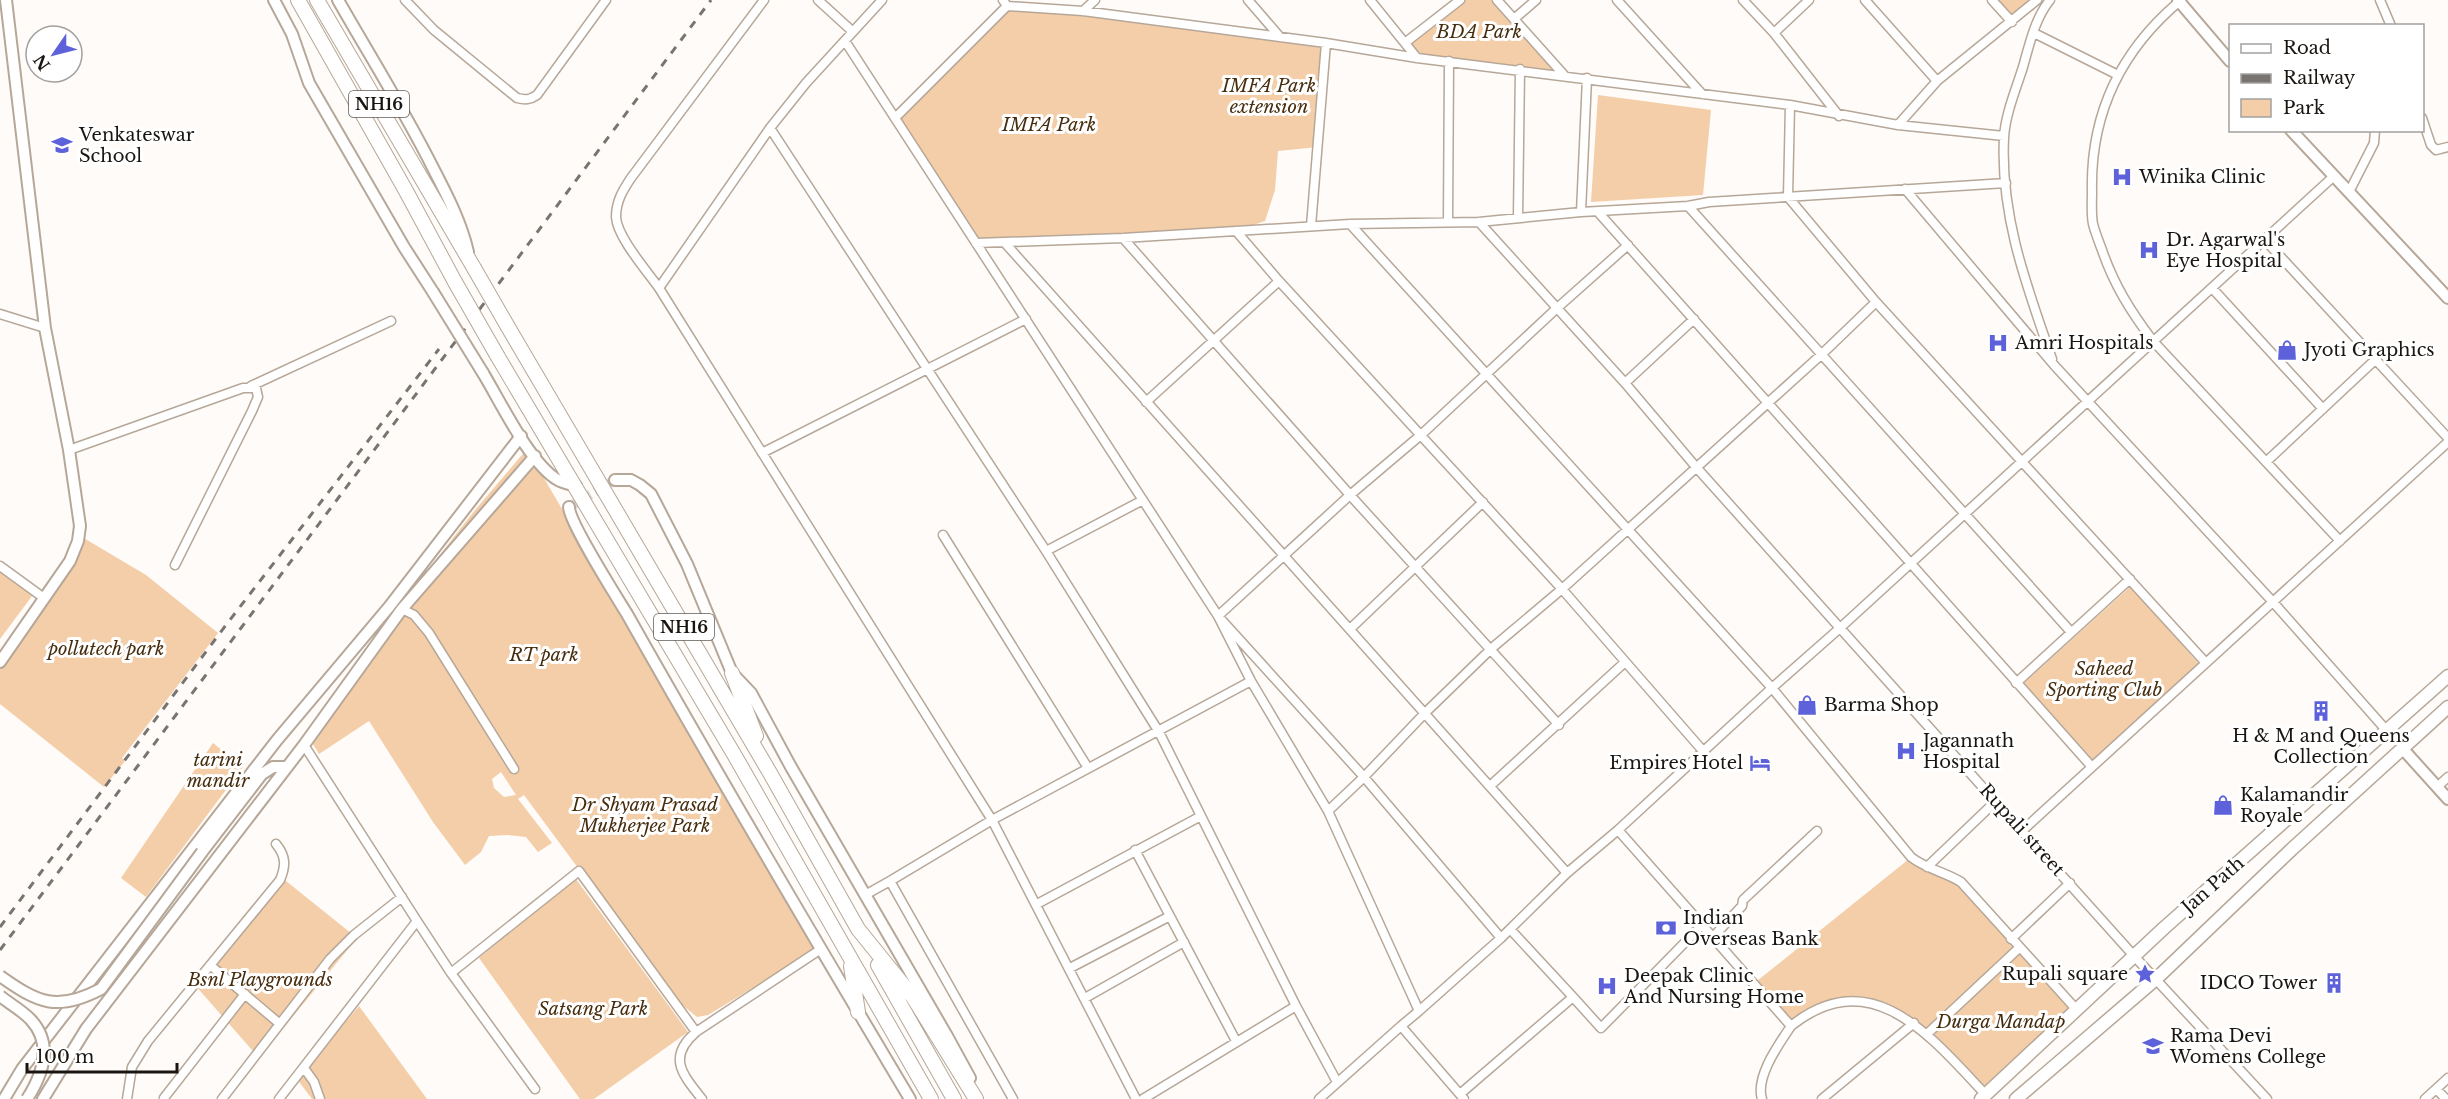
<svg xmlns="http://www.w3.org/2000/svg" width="2448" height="1099" font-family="'Libre Baskerville',serif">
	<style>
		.green { fill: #f4cea8; fill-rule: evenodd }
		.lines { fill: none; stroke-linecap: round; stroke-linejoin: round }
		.tertiary-tunnel { stroke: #dcd8d5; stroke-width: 10; stroke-dasharray: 10 5; stroke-linecap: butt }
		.minor-casing { stroke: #b6a798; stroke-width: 11 }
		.tertiary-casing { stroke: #b6a798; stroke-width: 14 }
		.secondary-casing { stroke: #b6a798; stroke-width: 15 }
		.trunk-casing { stroke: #b6a798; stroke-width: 16 }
		.minor { stroke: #fff; stroke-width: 8 }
		.tertiary { stroke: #fff; stroke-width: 10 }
		.secondary { stroke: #fff; stroke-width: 12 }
		.trunk { stroke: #fff; stroke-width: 14 }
		.rail { stroke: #78746f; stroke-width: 3; stroke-dasharray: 8 8; stroke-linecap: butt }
		.tertiary-bridge-casing { stroke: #b6a798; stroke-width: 14; stroke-linecap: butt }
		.trunk-bridge-casing { stroke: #b6a798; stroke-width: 16; stroke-linecap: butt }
		.tertiary-bridge { stroke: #fff; stroke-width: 10 }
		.trunk-bridge { stroke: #fff; stroke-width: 14 }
		.labels { text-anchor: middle; stroke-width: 6; stroke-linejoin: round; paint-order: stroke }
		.shield { fill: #fff; stroke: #5f5b58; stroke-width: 1.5 }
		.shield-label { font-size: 16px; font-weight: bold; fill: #1a1510 }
		.park-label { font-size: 18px; font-style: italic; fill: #472d0e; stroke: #fff }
		.poi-label { font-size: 18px; fill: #1a1510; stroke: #fff; text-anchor: start }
		.street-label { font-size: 18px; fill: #1a1510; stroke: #fff }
	</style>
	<rect width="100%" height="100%" fill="#fefbf8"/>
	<path class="green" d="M1460,0H1497L1564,75L1417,58L1406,42Z
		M1992,0H2037L2012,22Z
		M1007,6L1326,43L1318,147L1278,151L1275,190L1265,221L1236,231L976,243L895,118Z
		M1598,95L1711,110L1703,195L1591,202Z
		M527,449L818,948L708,1015L697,1017L675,999L524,795L518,799L552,843L538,852L526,837L508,835L489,836L481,852L465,865L433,822L369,721L319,754L313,744L402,603L475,510ZM412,615L429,633L486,732ZM501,772L516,795L504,797L494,788L492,779Z
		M82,537L146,575L218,633L122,758L125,761L104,787L0,704V663Z
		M0,567L35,592L0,639Z
		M2131,586L2198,663L2093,760L2024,683Z
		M213,743L243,767L146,897L121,878Z
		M1909,859L1959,884L2015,948L1928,1032L1895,1010L1844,1000L1791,1024L1757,981Z
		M281,877L357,938L259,1058L194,984Z
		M576,879L688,1032L594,1099H580L479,958Z
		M2019,950L2074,1009L1986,1093L1929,1034Z
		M359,1006L427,1099H312L297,1079Z"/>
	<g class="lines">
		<path class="tertiary-tunnel" d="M569,507L615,480"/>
		<g class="minor-casing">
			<path id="minor" d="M405,0L434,30L517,98C525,100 530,100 537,95L606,0
				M764,0L631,178C623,190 616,201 616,217C617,237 647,271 659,288L992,820L1136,1099
				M818,0L852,31
				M1003,0L1007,6L1083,11L1326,43L1417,58L1790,105L1898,125L2004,136
				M1248,0L1280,37
				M1370,0L1417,58
				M1497,0L1564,75
				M1617,0L1702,94
				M1743,0L1774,33L1839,116
				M1865,0L1937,81
				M1992,0L2012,22
				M2050,0C2035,18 2029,46 2023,67C2016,89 2005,115 2004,138C2000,216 2027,287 2052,359
				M2181,0C2121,50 2090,113 2092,192C2092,202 2091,214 2093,224C2095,232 2099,242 2102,250C2114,285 2131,312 2153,341L2340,541
				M2380,0L2391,26
				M1083,11L1095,0
				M1514,19L1536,0
				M1774,33L1809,0
				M2034,33L2116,74
				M845,41L1218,616L1251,681L1328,811L1419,1011L1401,1026
				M1406,42L1460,0
				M1790,105L1788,197L1876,302L2206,663
				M895,118L1007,6
				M2422,118L2431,145L2436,150L2448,147
				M1898,125L1937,81L2037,0
				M770,128L1046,551L1159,732L1296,1006L1337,1082
				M1905,189L2054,365L2273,602L2387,731
				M2349,192L2374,143L2375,130
				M1688,206L2071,632
				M1581,212L1587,78
				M1598,212L2092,767
				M1518,217L1520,69
				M1448,221L1449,61
				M1479,222L1625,383L1696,467L1840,628L2134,956L2267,1099
				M1350,224L1772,688L1911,857C1926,869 1945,872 1961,882L2076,1009
				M1311,226L1326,43
				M1236,231L1279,281L1562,589L1703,751
				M1123,238L1350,495L1559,725
				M2265,240L2448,438
				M976,243L1123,238L1350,224L1479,222L1581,212L1688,206L1709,202L2006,183
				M1005,243L1567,873
				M659,288L770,128L806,83L882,0
				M2212,288L2323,409
				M0,314L45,328
				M1625,383L1694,319
				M251,386L391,321
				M1146,402L1279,281
				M69,450L243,388H256L258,397L252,411L175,565
				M762,453L1026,319
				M2266,462L2376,359
				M943,535L1088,768
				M1046,551L1143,500
				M0,566L44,598
				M402,609L414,615L429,633L514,769
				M1350,629L1483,502
				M2016,683L2130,579
				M1490,786L1624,663
				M2437,787L2448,777
				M1328,811L1364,777L1425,713L1492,648L1562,589L1822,354L1876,302
				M2023,830L2448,442
				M1135,850L1236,1041
				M1927,867L1996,801
				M865,895L890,881
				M1037,904L1201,816
				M417,921L451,973L535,1089
				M1702,925L1791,1026C1779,1044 1755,1077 1762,1099
				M1713,937L1742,906L1743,900L1817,831
				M1501,938L1364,777L1218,616L1350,495L1422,434L1556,309L1628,245
				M2011,939L2070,883
				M210,965L280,1024
				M1070,968L1170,916
				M451,973L579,871L696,1032
				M1573,997L1601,1028L1702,925L1618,830
				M1085,998L1184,942
				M1419,1011L1501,938L1567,873L1618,830L1772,688L1840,628L2334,176
				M1791,1026C1872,961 1932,1038 1986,1095
				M1927,1034L2019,948
				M304,1068L314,1082L320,1099
				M2436,1089L2446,1099
				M1460,1094L1573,997L1510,929
				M164,1098L245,994
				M127,1099L132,1067L148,1041L280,880C286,866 286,856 276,844
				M222,1099L330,959L354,935L402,897
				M279,1099L417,921L304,745
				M702,1099C682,1074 667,1057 696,1032L821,949
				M1013,1099L890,881L992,820L1251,681
				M1143,1099L1296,1006
				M1319,1099L1401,1026L1464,1099
				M1822,1099L1914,1023
				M2425,1099L2448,1078"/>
		</g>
		<g class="tertiary-casing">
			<path id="tertiary" d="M274,0L292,34L309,83L404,247L433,292
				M338,0C370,56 404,110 433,168C447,195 461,222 468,252
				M2178,0L2230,61
				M2291,130L2448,298
				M483,373C500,401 530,464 558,480C563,483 570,484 576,486
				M615,480H631L640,485L651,494L687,564L732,673L751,693L791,767L947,1036L970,1078
				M569,507C569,522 616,596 627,614C719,777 814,938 910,1099
				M0,662L70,561L78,541L80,526L69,450L45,328L6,0
				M2402,748L2448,799
				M202,852L262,774L273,767H286
				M4,1099L22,1069L277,740L389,607L521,436
				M43,1099L86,1029L304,745L402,609L535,456"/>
		</g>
		<g class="secondary-casing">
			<path id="secondary" d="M1981,1099L2164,928L2448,676
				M2016,1099L2157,978L2292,849L2448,707"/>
		</g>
		<g class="trunk-casing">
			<path id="trunk" d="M298,0L406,191L455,282
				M317,0L474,268
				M508,327L770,773L858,929L913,997L976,1099
				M498,357L735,756L931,1099
				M732,673L756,736
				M878,965L954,1099
				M851,966L858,1012"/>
		</g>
		<use href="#minor" class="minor"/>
		<use href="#tertiary" class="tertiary"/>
		<use href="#secondary" class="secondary"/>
		<use href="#trunk" class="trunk"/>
		<path class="rail" d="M0,927L226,625L439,349
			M0,950L711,0"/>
		<g class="tertiary-bridge-casing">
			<path id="tertiary-bridge" d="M433,292L483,373
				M0,976C38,1003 57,1012 101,989L202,852
				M0,996C10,1004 23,1011 31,1020C53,1044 43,1074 27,1099"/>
		</g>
		<g class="trunk-bridge-casing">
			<path id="trunk-bridge" d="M474,268L508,327
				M455,282L498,357"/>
		</g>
		<use href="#tertiary-bridge" class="tertiary-bridge"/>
		<use href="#trunk-bridge" class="trunk-bridge"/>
	</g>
	<defs>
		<g id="school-bare" transform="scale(1.62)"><path d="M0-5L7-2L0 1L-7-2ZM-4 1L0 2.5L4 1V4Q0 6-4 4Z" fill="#5d62da" stroke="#fff" stroke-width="2.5" paint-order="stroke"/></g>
		<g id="hospital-bare" transform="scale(1.62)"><path d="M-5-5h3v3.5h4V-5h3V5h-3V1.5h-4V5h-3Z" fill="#5d62da" stroke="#fff" stroke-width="2.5" paint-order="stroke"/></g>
		<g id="shop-bare" transform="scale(1.62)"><path d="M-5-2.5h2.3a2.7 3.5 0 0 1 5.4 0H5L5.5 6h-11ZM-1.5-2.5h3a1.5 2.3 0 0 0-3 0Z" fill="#5d62da" stroke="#fff" stroke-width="2.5" paint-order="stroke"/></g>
		<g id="building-bare" transform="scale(1.62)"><path d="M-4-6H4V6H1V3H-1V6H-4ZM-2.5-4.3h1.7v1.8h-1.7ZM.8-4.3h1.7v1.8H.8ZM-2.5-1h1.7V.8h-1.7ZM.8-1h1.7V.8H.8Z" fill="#5d62da" stroke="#fff" stroke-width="2.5" paint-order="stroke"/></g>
		<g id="hotel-bare" transform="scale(1.62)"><path d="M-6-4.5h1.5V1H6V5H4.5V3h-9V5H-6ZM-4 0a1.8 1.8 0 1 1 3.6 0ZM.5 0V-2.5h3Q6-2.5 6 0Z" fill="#5d62da" stroke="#fff" stroke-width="2.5" paint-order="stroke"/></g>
		<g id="bank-bare" transform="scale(1.62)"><path d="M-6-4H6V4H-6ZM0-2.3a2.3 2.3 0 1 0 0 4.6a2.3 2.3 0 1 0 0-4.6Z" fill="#5d62da" stroke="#fff" stroke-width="2.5" paint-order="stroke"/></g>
		<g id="sight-bare" transform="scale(1.62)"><path d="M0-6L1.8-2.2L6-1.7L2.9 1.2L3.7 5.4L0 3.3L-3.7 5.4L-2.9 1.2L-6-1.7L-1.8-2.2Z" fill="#5d62da" stroke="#fff" stroke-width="2.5" paint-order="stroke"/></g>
		<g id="university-bare" transform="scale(1.62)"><path d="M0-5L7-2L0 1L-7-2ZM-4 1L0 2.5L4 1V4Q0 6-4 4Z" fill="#5d62da" stroke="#fff" stroke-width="2.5" paint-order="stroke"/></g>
	</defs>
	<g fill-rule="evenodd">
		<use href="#school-bare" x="62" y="145"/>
		<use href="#hospital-bare" x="2122" y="177"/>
		<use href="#hospital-bare" x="2149" y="250"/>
		<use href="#hospital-bare" x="1998" y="343"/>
		<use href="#shop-bare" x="2287" y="350"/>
		<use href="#shop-bare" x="1807" y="705"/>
		<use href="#building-bare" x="2321" y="711"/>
		<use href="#hospital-bare" x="1906" y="751"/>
		<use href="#hotel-bare" x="1760" y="763"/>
		<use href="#shop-bare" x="2223" y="805"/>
		<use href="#bank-bare" x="1666" y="928"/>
		<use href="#sight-bare" x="2145" y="974"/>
		<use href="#building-bare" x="2334" y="983"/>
		<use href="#hospital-bare" x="1607" y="986"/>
		<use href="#university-bare" x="2153" y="1046"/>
	</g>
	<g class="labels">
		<g class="shield">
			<rect x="349" y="91" width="60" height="26" rx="4.5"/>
			<rect x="654" y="614" width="60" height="26" rx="4.5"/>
		</g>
		<g class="shield-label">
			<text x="379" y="110">NH16</text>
			<text x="684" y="633">NH16</text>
		</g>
		<g class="park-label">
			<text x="1479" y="38">BDA Park</text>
			<text x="1269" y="92">IMFA Park<tspan x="1269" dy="21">extension</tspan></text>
			<text x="1049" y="131">IMFA Park</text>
			<text x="106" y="655">pollutech park</text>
			<text x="544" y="661">RT park</text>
			<text x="2104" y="675">Saheed<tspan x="2104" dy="21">Sporting Club</tspan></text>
			<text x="218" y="766">tarini<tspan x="218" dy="21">mandir</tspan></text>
			<text x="645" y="811">Dr Shyam Prasad<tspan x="645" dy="21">Mukherjee Park</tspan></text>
			<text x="260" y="986">Bsnl Playgrounds</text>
			<text x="593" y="1015">Satsang Park</text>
			<text x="2001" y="1028">Durga Mandap</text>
		</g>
		<g class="poi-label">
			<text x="79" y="141">Venkateswar<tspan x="79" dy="21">School</tspan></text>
			<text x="2139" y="183">Winika Clinic</text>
			<text x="2166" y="246">Dr. Agarwal's<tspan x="2166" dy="21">Eye Hospital</tspan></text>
			<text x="2015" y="349">Amri Hospitals</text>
			<text x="2304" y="356">Jyoti Graphics</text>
			<text x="1824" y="711">Barma Shop</text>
			<text x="2321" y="742" text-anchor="middle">H &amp; M and Queens<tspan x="2321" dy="21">Collection</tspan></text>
			<text x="1923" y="747">Jagannath<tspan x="1923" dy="21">Hospital</tspan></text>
			<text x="1743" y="769" text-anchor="end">Empires Hotel</text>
			<text x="2240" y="801">Kalamandir<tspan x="2240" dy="21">Royale</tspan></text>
			<text x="1683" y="924">Indian<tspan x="1683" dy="21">Overseas Bank</tspan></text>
			<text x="2128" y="980" text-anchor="end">Rupali square</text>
			<text x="1624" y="982">Deepak Clinic<tspan x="1624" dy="21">And Nursing Home</tspan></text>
			<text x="2317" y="989" text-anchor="end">IDCO Tower</text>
			<text x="2170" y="1042">Rama Devi<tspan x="2170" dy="21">Womens College</tspan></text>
		</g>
		<g class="street-label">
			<text transform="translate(2022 830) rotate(48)" y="6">Rupali street</text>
			<text transform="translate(2213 885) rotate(-41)" y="6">Jan Path</text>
		</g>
	</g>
	<rect x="2229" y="24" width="195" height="108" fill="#ffffff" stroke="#a3a19f" stroke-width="1.5"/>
	<rect x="2241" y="44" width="30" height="9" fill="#ffffff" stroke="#a3a19f" stroke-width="1.5"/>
	<text x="2283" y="54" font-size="18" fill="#1a1510">Road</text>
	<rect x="2241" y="74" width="30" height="9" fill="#78746f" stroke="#a3a19f" stroke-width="1.5"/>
	<text x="2283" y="84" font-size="18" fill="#1a1510">Railway</text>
	<rect x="2241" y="99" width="30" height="18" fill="#f4cea8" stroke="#a3a19f" stroke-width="1.5"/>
	<text x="2283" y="114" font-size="18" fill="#1a1510">Park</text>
	<g transform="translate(54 54) rotate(235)"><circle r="28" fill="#ffffff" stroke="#a3a19f" stroke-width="1.5"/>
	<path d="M0-4.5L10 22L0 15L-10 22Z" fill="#5d62da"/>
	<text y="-9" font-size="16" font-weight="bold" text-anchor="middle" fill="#1a1510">N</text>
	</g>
	<path d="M27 1063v9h150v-9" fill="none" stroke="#1a1510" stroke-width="3"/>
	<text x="36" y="1063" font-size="18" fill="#1a1510" stroke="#ffffff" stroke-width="4.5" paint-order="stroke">100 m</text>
</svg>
